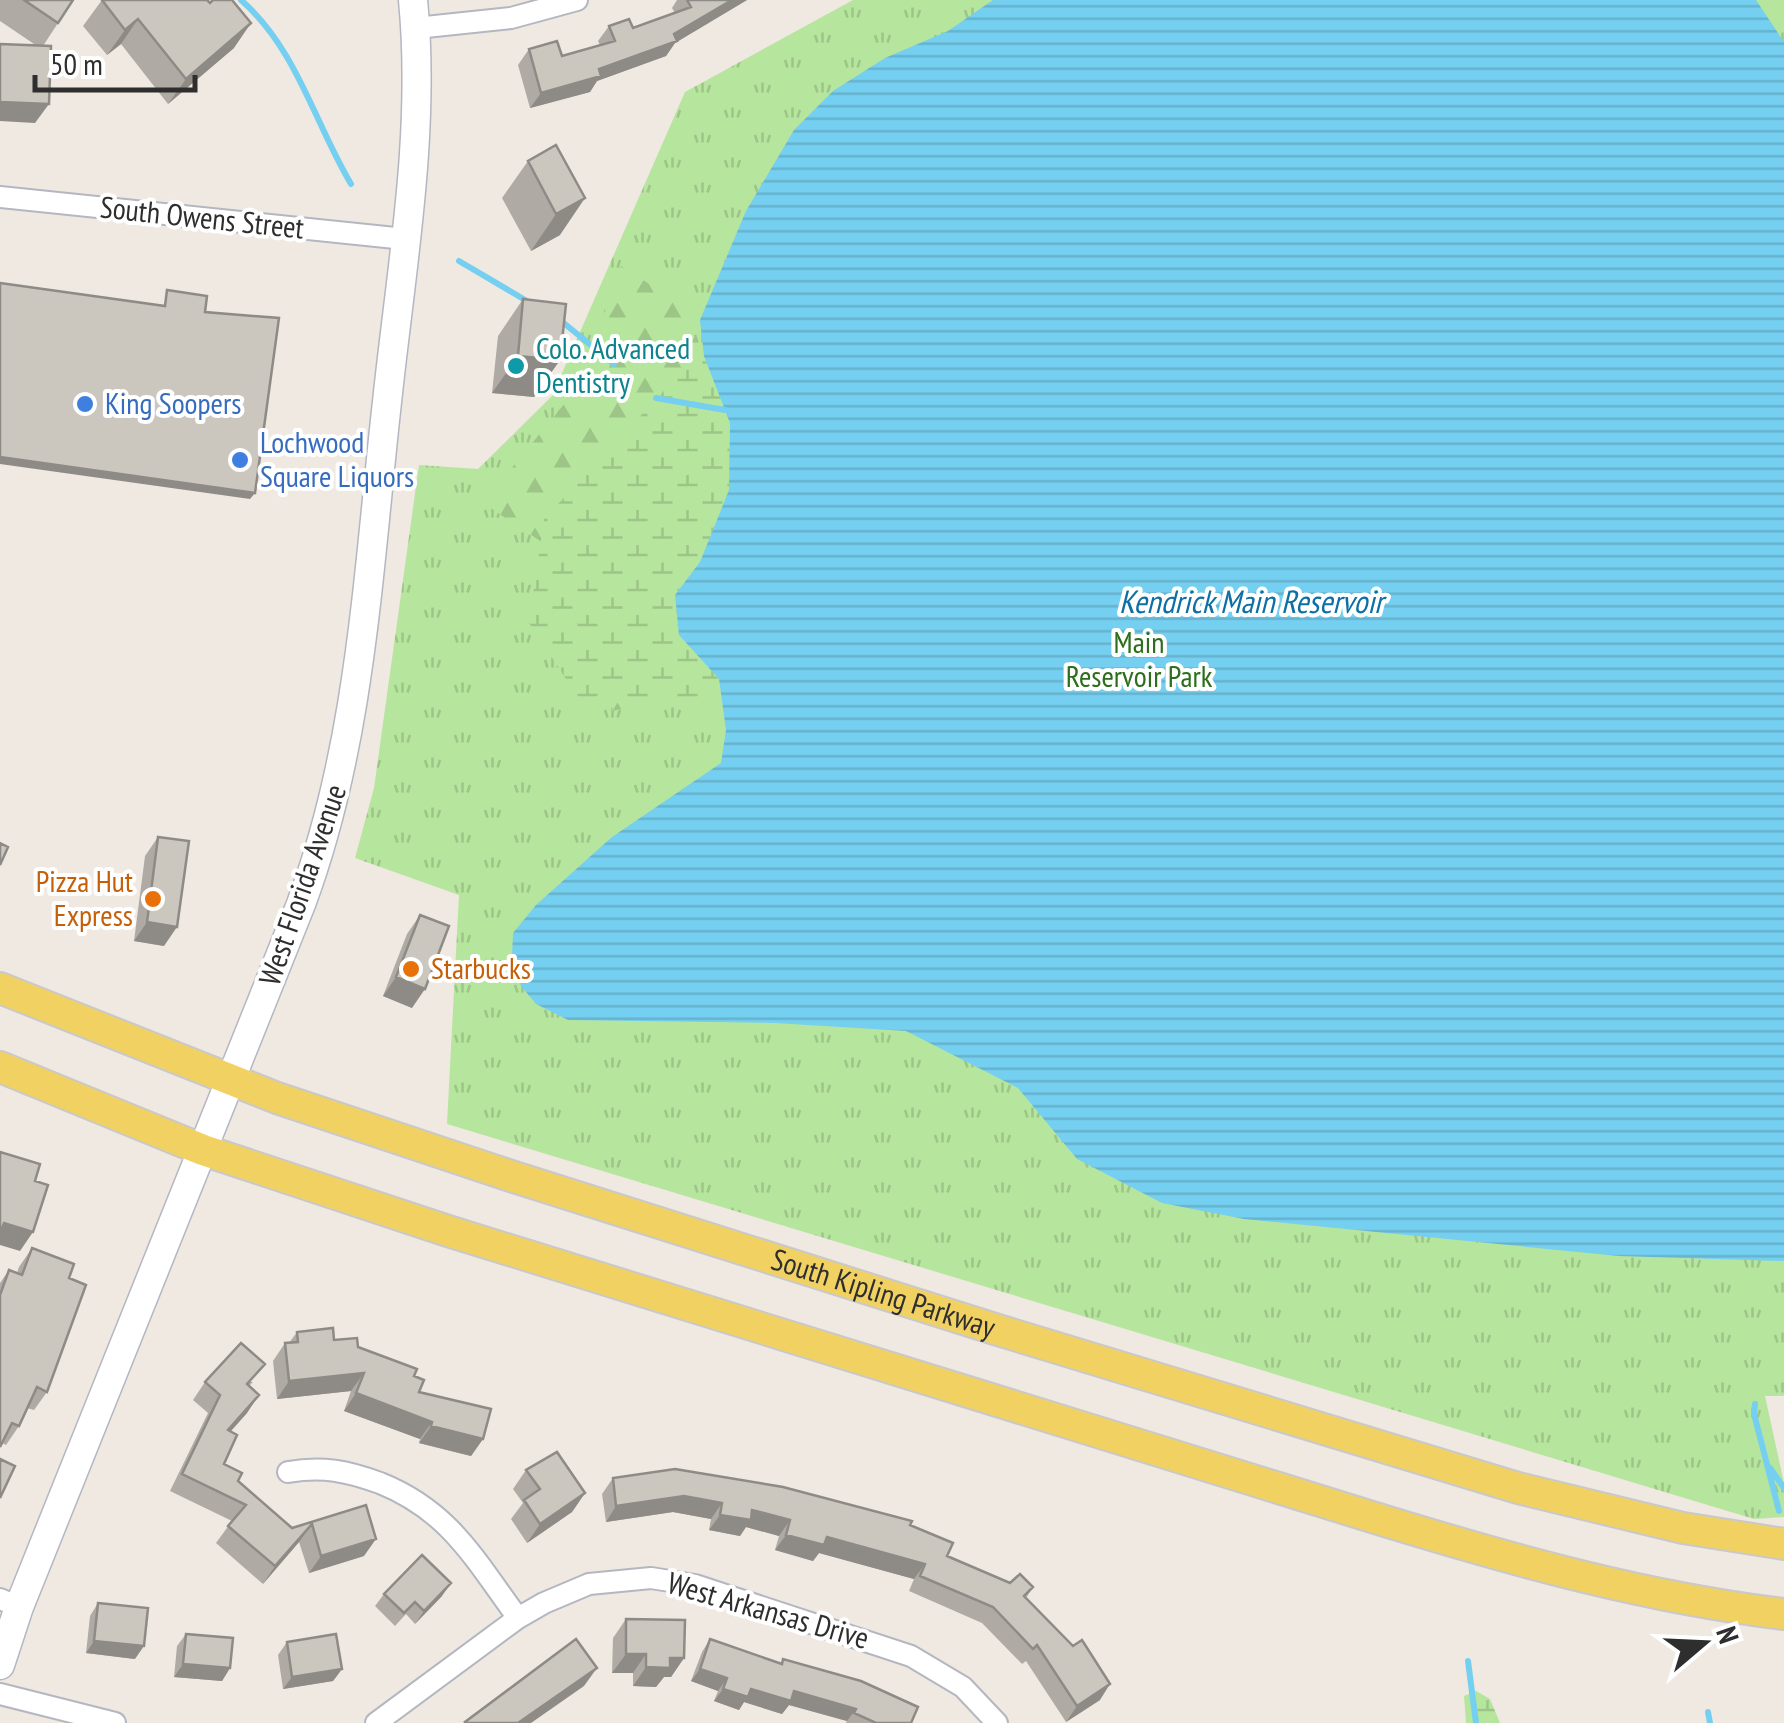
<svg xmlns="http://www.w3.org/2000/svg" width="1784" height="1723" font-family="'PT Sans Narrow',sans-serif">
	<style>
		.grass { fill: url(#grass-tufts) }
		.forest { fill: url(#forest-firs) }
		.wetland { fill: url(#wetland-marsh) }
		.water { fill: url(#water-rules) }
		.lines { fill: none; stroke-linecap: round; stroke-linejoin: round }
		.stream { stroke: #75cff0; stroke-width: 6 }
		.street-casing { stroke: #b4b7c1; stroke-width: 24 }
		.secondary-casing { stroke: #b4b7c1; stroke-width: 31 }
		.primary-casing { stroke: #c9c9c9; stroke-width: 34 }
		.street { stroke: #fff; stroke-width: 20 }
		.secondary { stroke: #fff; stroke-width: 28 }
		.primary { stroke: #f2d163; stroke-width: 30 }
		.wall { fill: #afaba4 }
		.shaded-wall { fill: #8e8b86 }
		.building { fill: #cbc7bf; stroke: #8e8b86; stroke-width: 2.5 }
		.culture-dot { fill: #0f9aa8; stroke: #fff; stroke-width: 4 }
		.shop-dot { fill: #3f7fe0; stroke: #fff; stroke-width: 4 }
		.food-dot { fill: #e8710a; stroke: #fff; stroke-width: 4 }
		.labels { text-anchor: middle; stroke-width: 8; stroke-linejoin: round; paint-order: stroke }
		.street-label { font-size: 30px; fill: #2e2e2e; stroke: #fff }
		.culture-label { font-size: 30px; fill: #0d838f; stroke: #fff; text-anchor: start }
		.shop-label { font-size: 30px; fill: #366cbe; stroke: #fff; text-anchor: start }
		.park-label { font-size: 30px; fill: #2c6e1b; stroke: #fff }
		.food-label { font-size: 30px; fill: #c56008; stroke: #fff; text-anchor: end }
		.water-label { font-size: 32px; font-style: italic; fill: #0d6fa3; stroke: #fff }
	</style>
	<defs>
		<pattern id="grass-tufts" width="24" height="20" patternUnits="userSpaceOnUse" patternTransform="scale(2.5)"><rect width="24" height="20" fill="#b6e59e"/><path d="M3 7l-1-3M5 7V3M7 7l1-3M15 17l-1-3M17 17v-4M19 17l1-3" fill="none" stroke="#9dc588"/></pattern>
		<pattern id="forest-firs" width="22" height="20" patternUnits="userSpaceOnUse" patternTransform="scale(2.5)"><rect width="22" height="20" fill="#b6e59e"/><path d="M5 1l3.5 6h-7zM16 11l3.5 6h-7z" fill="#9dc588"/></pattern>
		<pattern id="wetland-marsh" width="20" height="14" patternUnits="userSpaceOnUse" patternTransform="scale(2.5)"><rect width="20" height="14" fill="#b6e59e"/><path d="M1 5h8M5 5V1M11 12h8M15 12V8" fill="none" stroke="#9dc588"/></pattern>
		<pattern id="water-rules" width="6" height="5" patternUnits="userSpaceOnUse" patternTransform="scale(2.5)"><rect width="6" height="5" fill="#75cff0"/><path d="M0 2.5h6" fill="none" stroke="#66b2ce"/></pattern>
	</defs>
	<rect width="100%" height="100%" fill="#efe9e1"/>
	<path class="grass" d="M853,0H1784V1396H1765L1784,1483V1517L1754,1519L447,1124L459,895L355,858L374,788L419,465L478,469L552,396L685,92Z"/>
	<path class="forest" d="M621,266L684,306L725,425L711,684L716,699H671L612,711L632,602L483,503L579,386Z"/>
	<path class="wetland" d="M704,356L730,423L729,490L700,562L675,596L679,635L719,679L722,697H578L529,623L544,519L675,379Z
		M1476,1691L1490,1699L1500,1723H1466L1464,1696Z"/>
	<path class="water" d="M993,0H1756L1784,42V1261L1619,1256L1244,1219L1162,1203L1077,1159L1018,1088L906,1031L775,1023L568,1020L536,1004L521,986L512,957L513,933L536,905L612,837L721,763L726,730L719,679L679,635L675,595L700,562L729,490L730,423L704,356L700,320L746,211L794,130L833,91L885,58L948,31Z"/>
	<g class="lines">
		<path class="stream" d="M241,0C297,49 314,122 351,184
			M459,261L532,304
			M560,320L614,364
			M656,398L725,410
			M1755,1404L1754,1414L1779,1511
			M1770,1468L1784,1488
			M1468,1661L1476,1723
			M1708,1712L1710,1723"/>
		<g class="street-casing">
			<path id="street" d="M416,28L511,18L577,0
				M0,197L405,239
				M288,1472C323,1466 347,1471 380,1483C450,1511 475,1560 518,1618
				M0,1599L19,1607
				M0,1694L115,1723
				M376,1723L518,1618L544,1603L589,1584L651,1578L695,1585L911,1656L963,1687L997,1723"/>
		</g>
		<g class="secondary-casing">
			<path id="secondary" d="M0,1665L19,1607L301,904C361,743 368,571 387,402C401,269 426,134 413,0"/>
		</g>
		<g class="primary-casing">
			<g id="primary">
				<path id="s1" d="M0,988L277,1098L514,1177L998,1330L1518,1488L1683,1528L1784,1544"/>
				<path d="M0,1067L203,1150L448,1231L1385,1521C1516,1561 1648,1598 1784,1614"/>
			</g>
		</g>
		<use href="#street" class="street"/>
		<use href="#secondary" class="secondary"/>
		<use href="#primary" class="primary"/>
	</g>
	<path class="wall" d="M0,0H73L43,46L35,123L37,46L0,21Z
		M102,0L234,48L168,104L121,44L107,55L83,26Z
		M677,0H747L675,43L666,56L597,81L590,92L530,108L518,65L529,49L562,56L600,45L598,41L609,26L633,28L675,13L672,8Z
		M556,145L560,235L531,251L502,198L528,161Z
		M523,299L560,360L534,397L492,393L498,336Z
		M158,837L164,946L134,941L145,856Z
		M420,915L412,1008L383,996L407,934Z
		M32,1248L69,1278L47,1392L34,1410L27,1408L19,1426L6,1445L2,1443L0,1447V1283L9,1270L17,1273L19,1267Z
		M297,1332L358,1347L414,1376L419,1392L483,1439L471,1456L419,1443L420,1439L344,1411L351,1391L277,1399L273,1361L285,1343H289Z
		M205,1382H253L249,1386L247,1413L230,1431L224,1464L238,1481L292,1528L366,1505L364,1556L309,1573L299,1542L263,1584L216,1543L232,1521L170,1491L208,1413L193,1400Z
		M526,1470L585,1493L572,1512L527,1543L511,1519L523,1503L513,1489Z
		M613,1478L910,1525L947,1556L1010,1583L1033,1587L1026,1598L1100,1700L1066,1722L1026,1661L1022,1664L982,1623L909,1591L914,1579L819,1553L813,1561L775,1550L779,1536L746,1527L740,1536L709,1530L711,1519L673,1512L606,1522L602,1494Z
		M384,1594L442,1596L415,1624L406,1614L395,1626L375,1606Z
		M98,1603L135,1659L86,1653L90,1616Z
		M626,1619L684,1658L671,1677H664L656,1687L633,1686V1673H612L613,1638Z
		M186,1634L230,1668L222,1681L174,1677L177,1646Z
		M710,1639L780,1664L783,1659L911,1723H846L847,1721L789,1705L782,1714L744,1702L739,1710L714,1701L718,1691L691,1681L702,1652Z
		M287,1642L342,1669L333,1681L283,1689L278,1655Z"/>
	<path class="shaded-wall" d="M732,0H747L675,43L666,56L597,81L590,92L530,108L541,93L599,69L674,34Z
		M138,19L121,44L107,55L125,30Z
		M251,23L234,48L168,104L186,79Z
		M0,102L49,104L35,123L0,121Z
		M585,198L560,235L531,251L556,214Z
		M518,356L560,360L534,397L492,393Z
		M0,457L255,493L250,499L0,464Z
		M147,922L177,927L164,946L134,941Z
		M396,977L425,989L412,1008L383,996Z
		M4,1223L33,1232L20,1251L0,1245V1229Z
		M364,1373L351,1391L277,1399L289,1381Z
		M356,1393L432,1422L420,1439L344,1411Z
		M259,1395L247,1413L216,1448L228,1430Z
		M431,1426L483,1439L471,1456L419,1443Z
		M585,1493L572,1512L527,1543L540,1524Z
		M684,1496L722,1503L711,1519L673,1512L606,1522L616,1506Z
		M752,1510L790,1520L779,1536L746,1527L740,1536L709,1530L720,1515Z
		M312,1524L299,1542L263,1584L275,1566Z
		M786,1535L827,1537L925,1564L914,1579L819,1553L813,1561L775,1550Z
		M376,1539L364,1556L309,1573L321,1556Z
		M451,1583L442,1596L415,1624L424,1611Z
		M94,1641L144,1646L135,1659L86,1653Z
		M626,1654H646L633,1673H612Z
		M670,1658H684L671,1677H664L656,1687L633,1686L646,1667Z
		M183,1664L230,1668L222,1681L174,1677Z
		M597,1668L584,1686L531,1723H518Z
		M342,1669L333,1681L283,1689L292,1677Z
		M700,1669L727,1678L718,1691L691,1681Z
		M1110,1684L1100,1700L1066,1722L1077,1706Z
		M723,1689L794,1691L856,1709L847,1721L789,1705L782,1714L744,1702L739,1710L714,1701Z"/>
	<path class="building" d="M24,0H73L58,23Z
		M102,0H207L210,3L213,0H232L251,23L186,79L138,19L125,30Z
		M687,0H732L674,34L677,41L599,69L601,76L541,93L529,49L557,41L562,56L615,41L609,26L629,19L633,28L691,7Z
		M0,44L51,46L49,104L0,102Z
		M556,145L585,198L556,214L528,161Z
		M0,283L165,306L167,290L207,296L205,312L279,318L255,493L0,457Z
		M523,299L566,304L560,360L518,356Z
		M158,837L189,841L177,927L147,922Z
		M0,843L8,847L0,865Z
		M420,915L449,926L425,989L396,977Z
		M0,1152L40,1164L35,1181L48,1185L33,1232L4,1223L0,1234Z
		M32,1248L74,1264L69,1278L86,1285L47,1392L37,1387L19,1426L12,1423L0,1447V1295L9,1270L22,1275Z
		M333,1328L334,1340L357,1338L358,1347L417,1369L414,1376L424,1380L419,1392L491,1409L483,1439L431,1426L432,1422L356,1393L364,1373L289,1381L285,1343L298,1342L297,1332Z
		M241,1343L265,1364L247,1384L259,1395L228,1430L237,1435L224,1464L242,1473L238,1481L292,1528L366,1505L376,1539L321,1556L312,1524L275,1566L228,1526L246,1505L182,1474L220,1395L205,1382Z
		M557,1452L585,1493L540,1524L524,1500L540,1489L526,1470Z
		M0,1459L15,1466L0,1498Z
		M675,1469L783,1487L912,1521L910,1525L953,1543L947,1556L1010,1583L1020,1574L1033,1587L1024,1596L1073,1646L1082,1640L1110,1684L1077,1706L1037,1645L1033,1649L993,1607L920,1576L925,1564L827,1537L824,1545L786,1535L790,1520L752,1510L751,1520L720,1515L722,1503L684,1496L616,1506L613,1478Z
		M422,1555L451,1583L424,1611L415,1602L404,1613L384,1594Z
		M98,1603L148,1608L144,1646L94,1641Z
		M626,1619L685,1620L684,1658H670V1668L646,1667V1654H626Z
		M186,1634L233,1638L230,1668L183,1664Z
		M336,1634L342,1669L292,1677L287,1642Z
		M576,1639L597,1668L518,1723H466L465,1722Z
		M710,1639L782,1664L783,1659L861,1681L918,1707L911,1723H876L854,1713L856,1709L794,1691L791,1701L751,1689L748,1697L723,1689L727,1678L700,1669Z"/>
	<circle class="culture-dot" cx="516" cy="366" r="10"/>
	<g class="shop-dot">
		<circle cx="85" cy="404" r="10"/>
		<circle cx="240" cy="460" r="10"/>
	</g>
	<g class="food-dot">
		<circle cx="153" cy="899" r="10"/>
		<circle cx="411" cy="969" r="10"/>
	</g>
	<g class="labels">
		<g class="street-label">
			<text transform="translate(202 218) rotate(6)" y="10">South Owens Street</text>
			<text transform="translate(303 885) rotate(-71)" y="10">West Florida Avenue</text>
			<text dy="10" stroke="none"><textPath href="#s1" startOffset="935">South Kipling Parkway</textPath></text>
			<text transform="translate(768 1611) rotate(16)" y="10">West Arkansas Drive</text>
		</g>
		<g class="culture-label">
			<text x="536" y="359">Colo. Advanced<tspan x="536" dy="34">Dentistry</tspan></text>
		</g>
		<g class="shop-label">
			<text x="105" y="414">King Soopers</text>
			<text x="260" y="453">Lochwood<tspan x="260" dy="34">Square Liquors</tspan></text>
		</g>
		<g class="park-label">
			<text x="1139" y="653">Main<tspan x="1139" dy="34">Reservoir Park</tspan></text>
		</g>
		<g class="food-label">
			<text x="133" y="892">Pizza Hut<tspan x="133" dy="34">Express</tspan></text>
			<text x="431" y="979" text-anchor="start">Starbucks</text>
		</g>
		<g class="water-label">
			<text x="1251" y="613">Kendrick Main Reservoir</text>
		</g>
	</g>
	<g transform="translate(1704 1643) rotate(71)" stroke="#ffffff" stroke-width="8" paint-order="stroke">
	<path d="M0-8L18 38L0 25L-18 38Z" fill="#2e2e2e"/>
	<text y="-15" font-size="28" font-weight="bold" text-anchor="middle" fill="#2e2e2e">N</text>
	</g>
	<path d="M35 75v15h160v-15" fill="none" stroke="#2e2e2e" stroke-width="5"/>
	<text x="50" y="75" font-size="30" fill="#2e2e2e" stroke="#ffffff" stroke-width="8" paint-order="stroke">50 m</text>
</svg>
